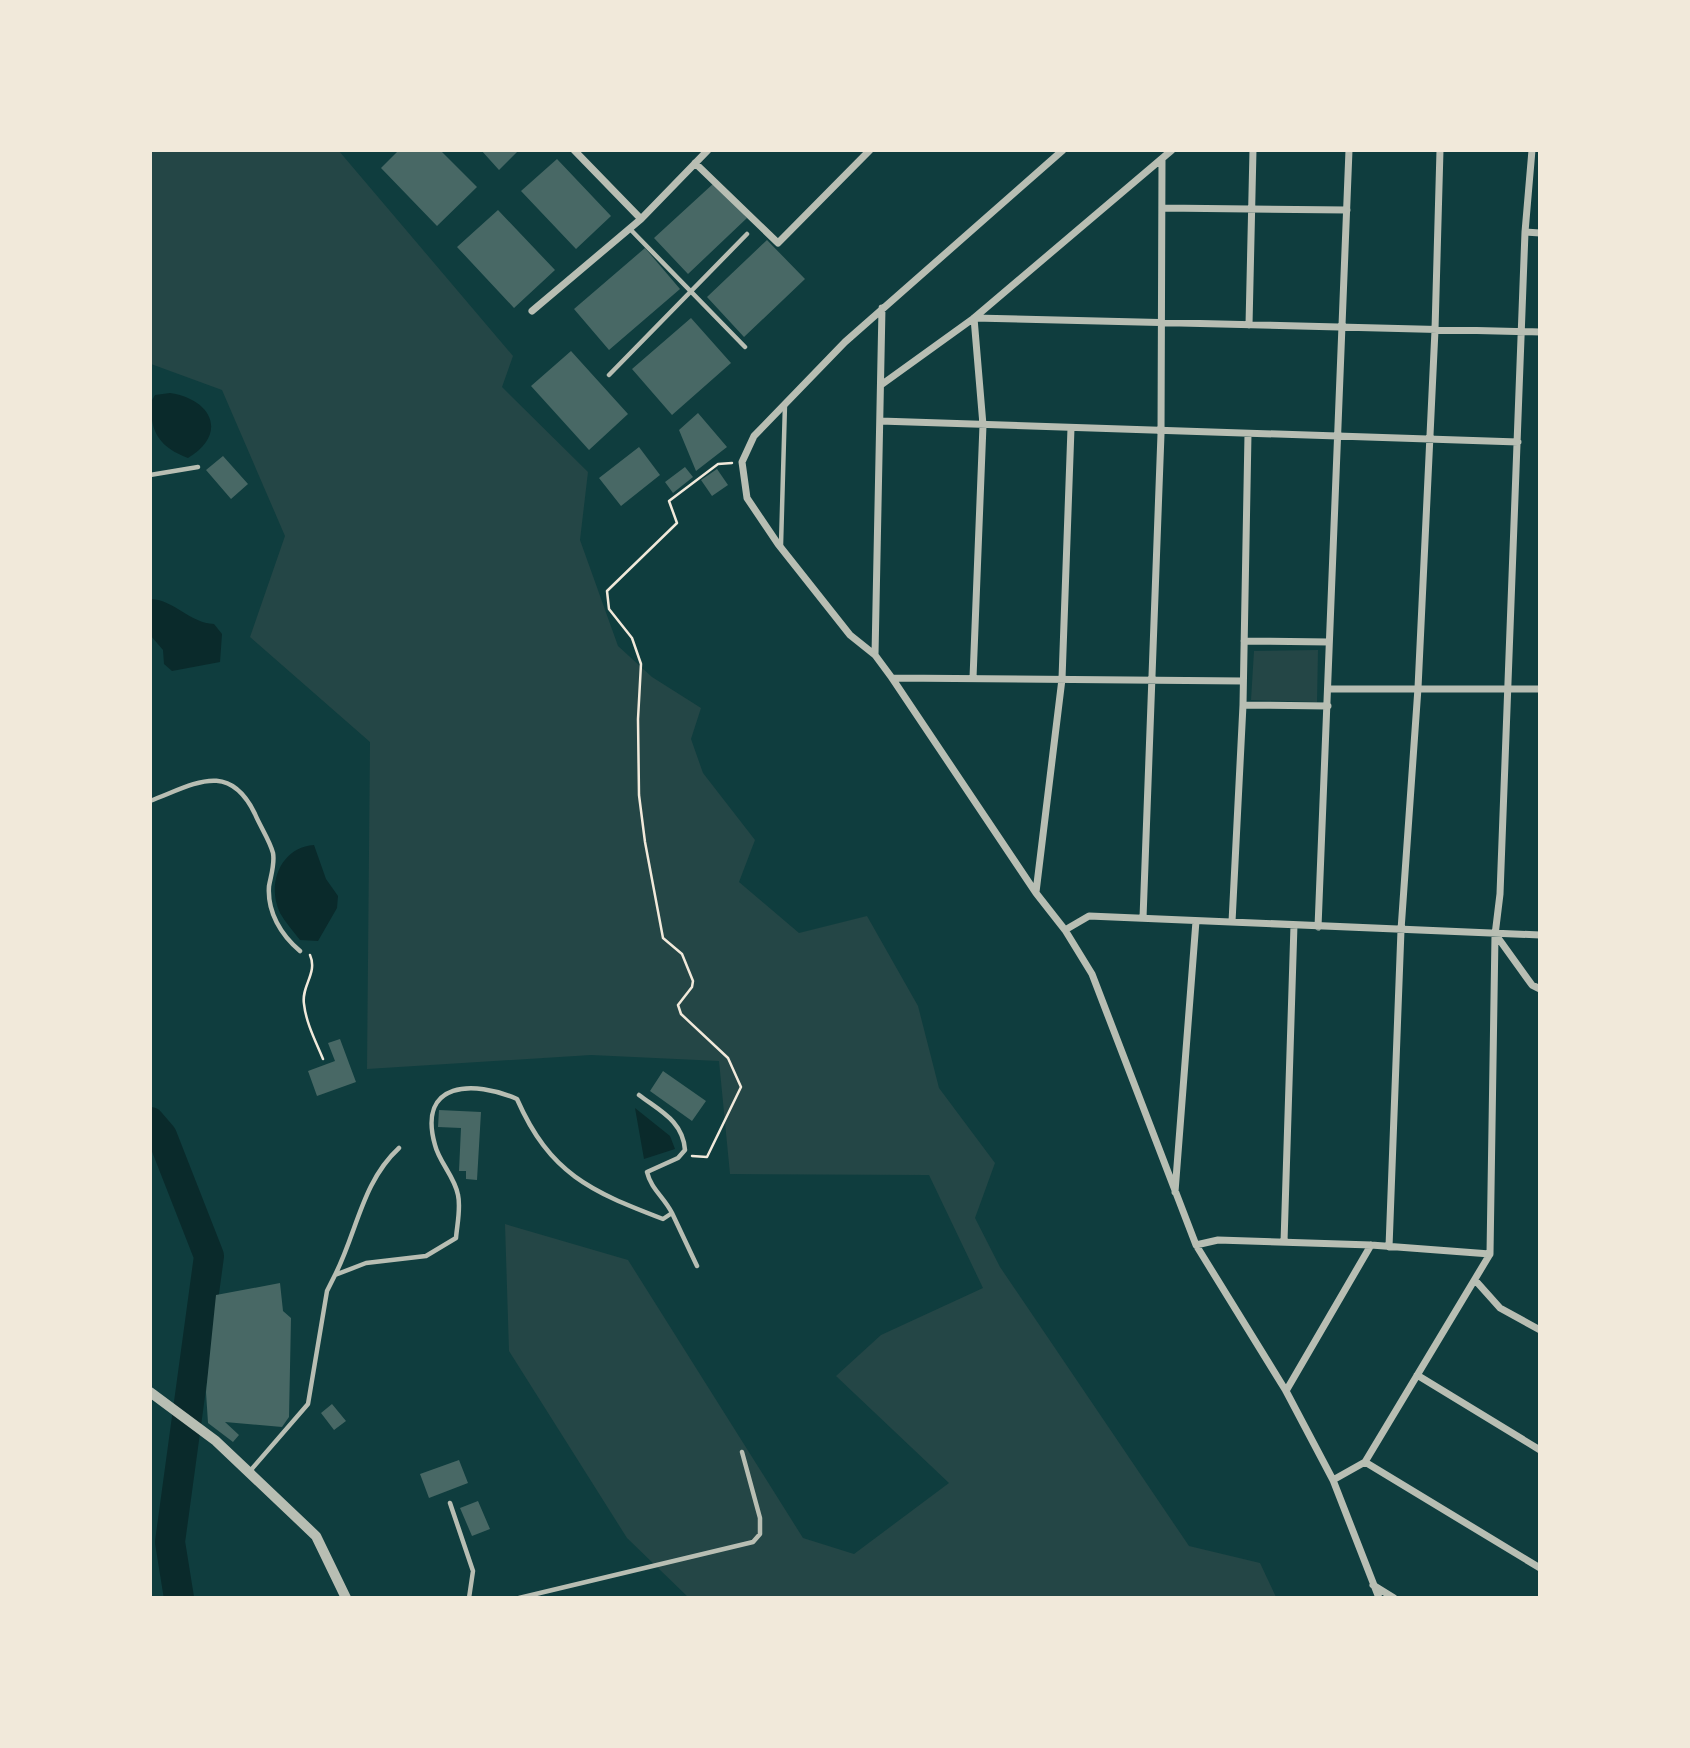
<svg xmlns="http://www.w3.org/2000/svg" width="1690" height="1748" font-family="'Zilla Slab',serif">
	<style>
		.green { fill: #244646 }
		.water { fill: #0a2a2b }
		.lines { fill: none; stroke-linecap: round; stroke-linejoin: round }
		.river { stroke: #0a2a2b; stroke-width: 30 }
		.building { fill: #486865 }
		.path { stroke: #f1e9da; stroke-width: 2.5 }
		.service { stroke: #b8beb3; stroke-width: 4.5 }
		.minor { stroke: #b8beb3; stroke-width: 7 }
		.tertiary { stroke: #b8beb3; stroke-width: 10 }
	</style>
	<rect width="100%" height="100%" fill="#0f3d3e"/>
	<path class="green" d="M150,151H339L513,356L502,387L588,472L580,540L618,646L652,677L701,708L691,739L703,773L755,840L739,882L799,933L867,916L918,1006L939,1088L995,1163L975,1218L1000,1267L1189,1546L1260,1563L1276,1597H688L627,1538L509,1351L505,1224L628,1260L803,1538L854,1554L949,1483L836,1376L881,1335L983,1288L929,1175L730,1174L719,1061L591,1055L367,1069L370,742L250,637L285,536L222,390L151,364Z
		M1318,650L1317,702L1251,700L1254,651Z"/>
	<path class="water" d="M170,393C211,399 229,433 188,458C159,447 150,432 151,402L155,395Z
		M151,599C174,600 190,623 214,624L222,634L220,662L172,671L164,664L163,650L151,636Z
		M314,845L326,879L338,896L337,908L318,941L300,940C293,931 285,922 280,913C266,884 281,847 314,845Z
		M635,1108L670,1136L675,1149L644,1159Z"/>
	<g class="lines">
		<path class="river" d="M150,1122L162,1136L209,1256L170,1542L179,1598"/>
	</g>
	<path class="building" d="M399,150H440L477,187L437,226L381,168Z
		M481,150H519L499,170Z
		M557,159L611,216L576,249L521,191Z
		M714,183L747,218L688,274L654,238Z
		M498,210L555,270L514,308L457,247Z
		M767,240L805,279L744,337L707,297Z
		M645,248L680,289L609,350L574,309Z
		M691,318L731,363L672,415L632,369Z
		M571,351L628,414L589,450L531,386Z
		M698,413L727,447L696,471L679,430Z
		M639,447L660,475L621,506L599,478Z
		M223,456L248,484L231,499L206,470Z
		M685,467L693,477L673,493L665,482Z
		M717,469L728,485L712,496L701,480Z
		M340,1039L356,1082L317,1096L308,1071L335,1061L328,1043Z
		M663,1071L706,1101L692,1121L650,1091Z
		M439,1110L481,1112L477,1180L466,1179V1171H459L461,1128L438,1127Z
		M280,1283L283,1311L291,1318L289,1417L282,1427L225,1422L239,1435L233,1442L208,1423L206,1392L216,1295Z
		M332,1404L346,1421L334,1430L321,1413Z
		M459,1460L468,1483L429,1498L420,1474Z
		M478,1501L490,1529L472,1536L460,1508Z"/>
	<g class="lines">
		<path class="path" d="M310,955C318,973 301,986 304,1004C306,1023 316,1042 323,1059
			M692,1156L707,1157L741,1087L728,1058L681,1014L678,1005L692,987L693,981L682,954L663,938L645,842L639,795L638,719L641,664L632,638L609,609L607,591L677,523L669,501L718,464L732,463"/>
		<path class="service" d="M630,229L745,347
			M609,375L747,234
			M150,475L198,467
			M781,545L785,404
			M150,801C195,784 229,760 255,814C260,826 270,841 273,853C275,864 271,875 269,886C267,912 281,935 300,951
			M672,1213L697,1266
			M335,1275C357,1232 362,1182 399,1148
			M250,1471L308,1404L327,1291L335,1275L366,1263L426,1256L456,1238C457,1225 461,1208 458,1195C455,1177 439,1162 435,1145C417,1081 474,1080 517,1099C550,1174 590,1191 663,1219L672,1213C664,1197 651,1189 647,1172L678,1158L685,1150C683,1121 660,1111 639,1095
			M450,1503L473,1571L469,1598
			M519,1598L753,1542L760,1534V1518L742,1452"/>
		<path class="minor" d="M574,150L641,219
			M1063,150L845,342L754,436L742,462L747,498L778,544L850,635L875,655L892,678L1036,893L1065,930L1092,974L1196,1245L1286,1391L1333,1480L1379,1598
			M695,163L778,243L870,150
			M1162,208L1347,210
			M1525,232L1540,233
			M532,311L641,219L708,150
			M1249,325L1253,150
			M881,385L974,318L1172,150
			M880,421L1518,442
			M1244,641L1329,642
			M875,655L882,308
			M892,678L1243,681
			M973,678L983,425L974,318L1540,332
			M1328,689H1540
			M1243,705L1328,706
			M1036,892L1062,679L1071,428
			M1143,918L1161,434L1162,160
			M1232,922L1243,705L1248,434
			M1318,927L1349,150
			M1065,930L1089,916L1540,935
			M1496,935L1532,985L1540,989
			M1175,1192L1196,921
			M1284,1242L1294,925
			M1196,1245L1218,1240L1371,1245L1490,1254
			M1389,1247L1401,930L1418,688L1435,330L1440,150
			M1475,1280L1500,1308L1540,1330
			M1417,1375L1540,1450
			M1286,1391L1371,1245
			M1365,1462L1540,1568
			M1333,1480L1365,1462L1490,1254L1495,935L1500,894L1525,232L1532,150
			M1373,1585L1394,1598"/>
		<path class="tertiary" d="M150,1392L216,1441L316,1536L346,1598"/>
	</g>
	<rect width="1690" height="1748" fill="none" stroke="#f1e9da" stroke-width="304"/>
</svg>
